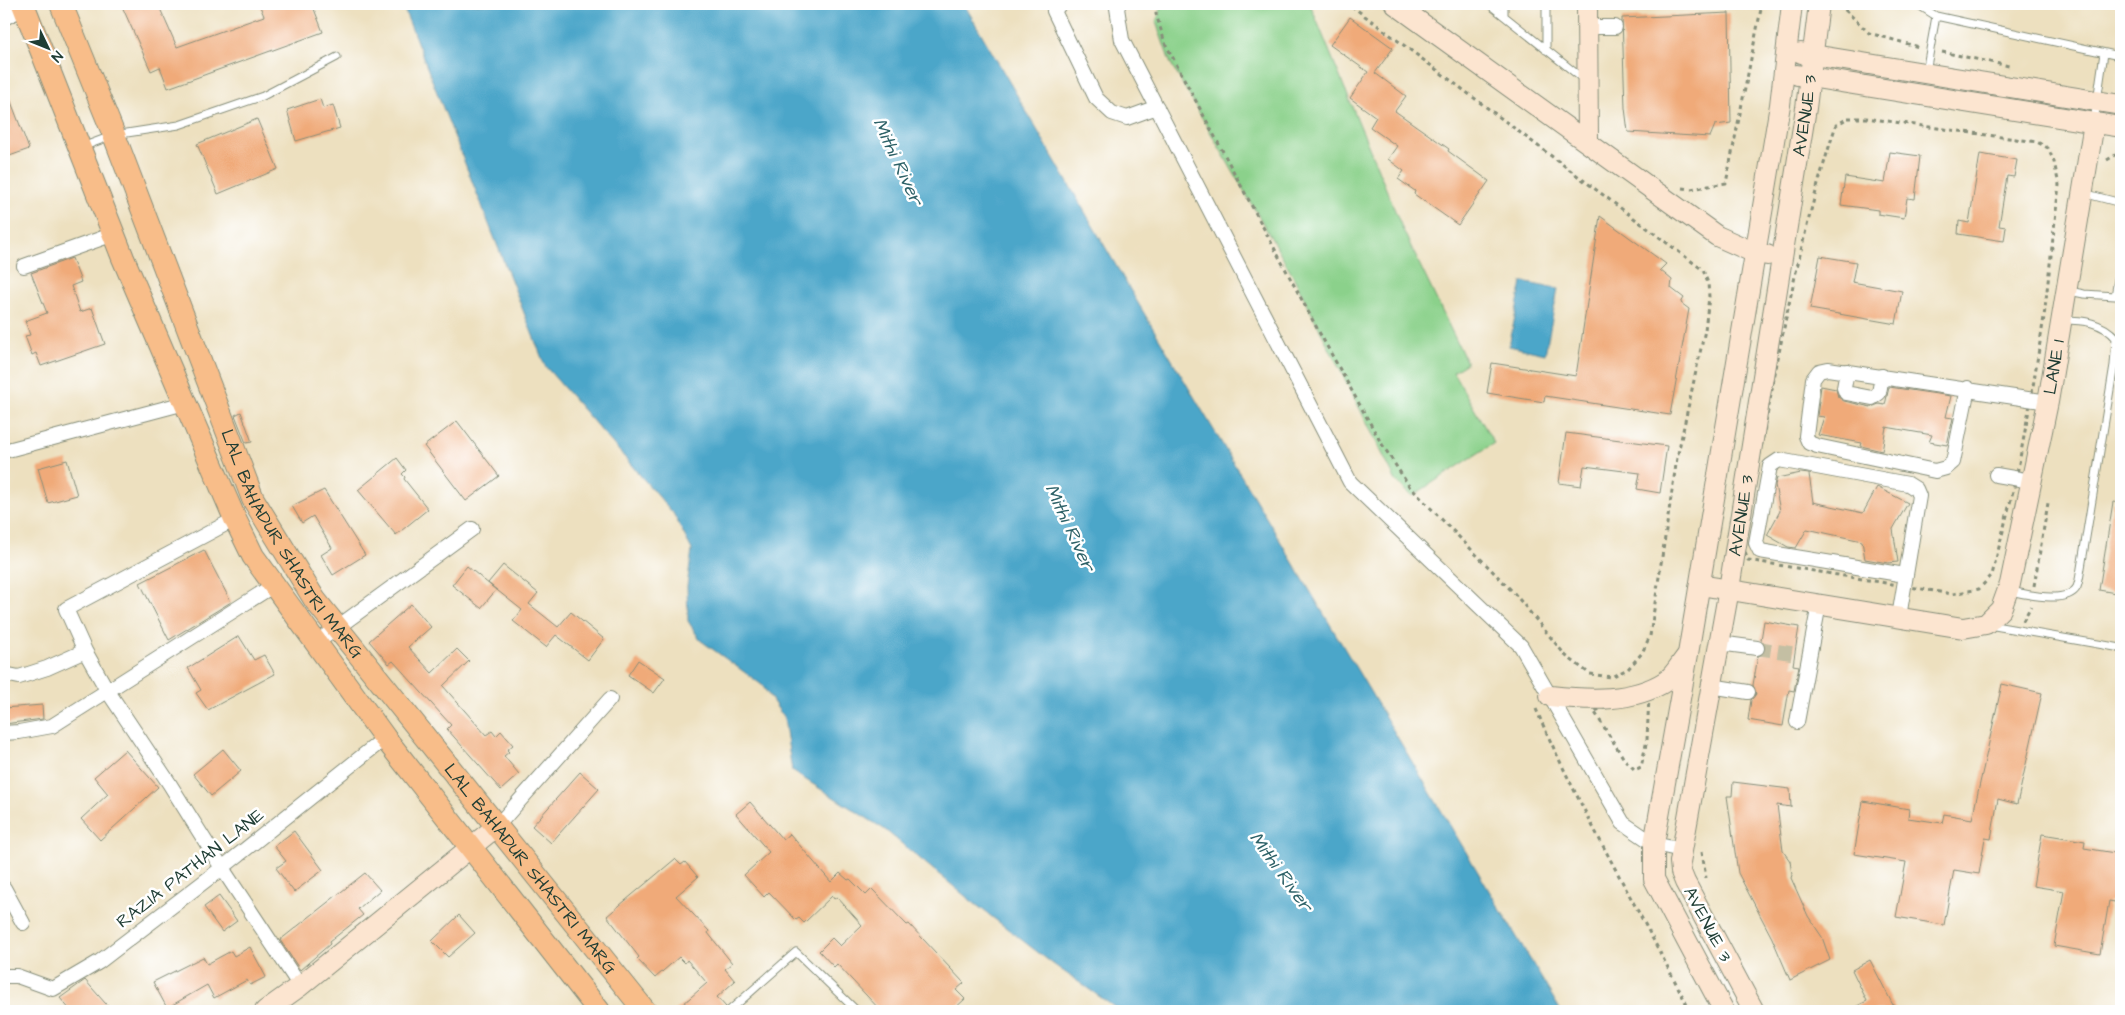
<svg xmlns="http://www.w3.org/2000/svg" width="2125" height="1015" font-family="'Architects Daughter',sans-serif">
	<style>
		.green { fill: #8bd18b; stroke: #558760 }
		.water { fill: #4ba6c9; stroke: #35727e }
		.building { fill: #f0aa79 }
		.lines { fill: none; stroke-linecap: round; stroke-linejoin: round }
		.street-tunnel { stroke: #c4bfa3; stroke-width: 14; stroke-dasharray: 14 7; stroke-linecap: butt }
		.lane-casing { stroke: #868e7a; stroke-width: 9 }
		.street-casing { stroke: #868e7a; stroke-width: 16 }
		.secondary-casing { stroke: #868e7a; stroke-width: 22 }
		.primary-casing { stroke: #868e7a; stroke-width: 24 }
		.path { stroke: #868e7a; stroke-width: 3; stroke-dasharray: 4 4; stroke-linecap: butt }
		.lane { stroke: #fff; stroke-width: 7 }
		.street { stroke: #fff; stroke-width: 14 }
		.secondary { stroke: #fce5d0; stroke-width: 20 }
		.primary { stroke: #f8bd89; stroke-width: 22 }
		.labels { text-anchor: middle; stroke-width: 5; stroke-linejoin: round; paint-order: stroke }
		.street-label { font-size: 18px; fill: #1f3d34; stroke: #fff }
		.water-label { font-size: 19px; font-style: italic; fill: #2e6268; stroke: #fff }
	</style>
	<rect width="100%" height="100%" fill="#fff"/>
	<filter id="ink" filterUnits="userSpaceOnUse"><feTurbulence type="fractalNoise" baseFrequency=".02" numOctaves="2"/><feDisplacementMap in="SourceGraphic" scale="10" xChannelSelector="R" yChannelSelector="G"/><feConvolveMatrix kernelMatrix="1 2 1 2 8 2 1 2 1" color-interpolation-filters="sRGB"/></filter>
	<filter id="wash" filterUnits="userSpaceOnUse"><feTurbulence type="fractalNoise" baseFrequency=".0096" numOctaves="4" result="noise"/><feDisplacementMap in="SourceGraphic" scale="20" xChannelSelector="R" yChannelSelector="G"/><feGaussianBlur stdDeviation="1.12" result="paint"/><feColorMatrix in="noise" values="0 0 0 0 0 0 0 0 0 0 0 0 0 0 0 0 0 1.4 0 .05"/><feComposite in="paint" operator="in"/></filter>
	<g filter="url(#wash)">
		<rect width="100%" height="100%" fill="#ede0bf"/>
		<path class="green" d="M1163,4H1310L1403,230L1467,363L1453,372L1494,443L1412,496L1396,481L1293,276L1170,62L1156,22Z"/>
		<path class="water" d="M402,4H964L1132,293L1561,1011H1120L1053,964L970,900L884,829L792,771L784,718L762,685L700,640L688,621L687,586L692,550L673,513L545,366Z
			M1522,282L1558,289L1545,354L1509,346Z"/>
		<g id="blocks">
			<path class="building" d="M121,4H158L177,47L264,16L259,4H312L323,32L168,88L160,67L151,71Z
				M1729,13L1731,123L1715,125L1710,137L1628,132L1625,108L1622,18Z
				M1350,17L1393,48L1375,73L1406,96L1395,111L1449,149L1448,151L1489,181L1458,225L1414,194L1415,191L1398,179L1404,171L1388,159L1397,146L1370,127L1376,117L1350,98L1368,72L1330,45Z
				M4,86H5L29,149L4,158Z
				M320,99L323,108L333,105L340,128L296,141L287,110Z
				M257,119L278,169L218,194L197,144Z
				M1890,152L1920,156L1915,199L1907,198L1904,218L1878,214V210L1841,205L1845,177L1885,183Z
				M1980,154L2017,160L2014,177L2007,176L1999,226L2006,227L2004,241L1958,234L1959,221L1969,223Z
				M1600,216L1666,264L1660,270L1672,280L1671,288L1684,298L1681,303L1689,309L1670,415L1545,396L1544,402L1487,393L1492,363L1576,376Z
				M1820,256L1856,262L1852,282L1902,291L1896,324L1810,309Z
				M72,258L81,282L71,286L80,312L92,308L105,344L41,366L36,353L32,355L25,336L30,335L25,321L47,313L31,273Z
				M1821,386L1836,389L1838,397L1844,401L1871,407L1879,404L1885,405L1889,387L1951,396L1946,417L1953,418L1947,445L1929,442L1932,435L1886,427L1882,451L1861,446L1862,443L1818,435L1824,417L1817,416Z
				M241,412L252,442L246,443L235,415Z
				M457,421L499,476L466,501L424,446Z
				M1566,433L1667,446L1660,493L1637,489L1640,473L1584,466L1581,486L1559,483Z
				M397,458L406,470L402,474L405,477L404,479L428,509L396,535L358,490Z
				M67,460L77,495L48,503L38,468Z
				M1801,473L1809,474L1813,502L1863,513L1877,487L1908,503L1893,529L1898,562L1888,563L1865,559L1862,541L1807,529L1796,548L1788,547L1767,535L1780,511L1775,485L1777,478Z
				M324,490L365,555L333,575L321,555L332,548L313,516L302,523L292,506Z
				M2113,502L2121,503V594L2099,590Z
				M204,550L231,602L169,640L140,583Z
				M503,565L538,593L529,604L558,627L571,612L604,639L588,660L556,635L546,647L513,621L522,610L488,583Z
				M467,566L496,590L481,608L452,585Z
				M411,604L431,627L408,647L432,673L457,649L469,661L443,686L486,735L492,731L496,736L501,731L513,745L507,750L509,752L504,756L519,774L501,790L447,729L451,725L393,661L389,664L369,641Z
				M1764,621L1799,627L1793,665L1799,666L1794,691L1789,690L1783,726L1748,720L1751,700L1756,694L1753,685L1758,656L1764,654L1766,650L1765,644L1761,640Z
				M239,636L254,660L264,655L275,674L208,710L196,693L201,690L188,668Z
				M638,660L665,678L654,693L628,675Z
				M2002,684L2042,693L2017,804L1998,799L1991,839L1985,838L1979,874L1954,870L1944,925L1896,917L1906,862L1854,854L1863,801L1909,809L1908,818L1942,823L1944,814L1972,819Z
				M42,705L43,719L4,724V708Z
				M223,749L241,771L211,796L193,774Z
				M125,750L158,787L100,840L81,819L108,794L94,777Z
				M580,772L599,789L551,843L532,826Z
				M1733,782L1790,789L1791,807L1777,805L1783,851L1790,861L1792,875L1791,878L1808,916L1822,937L1830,960L1790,980L1772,938L1738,873L1727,796H1732Z
				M750,802L783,840L790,834L831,882L840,873L848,880L850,879L866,895L872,889L907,925L909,924L964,983L956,990L965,999L952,1011H881L837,964L834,967L819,951L832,938L840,946L862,925L837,897L834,899L832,896L804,923L799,918L796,920L769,892L764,897L744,875L769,852L736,814Z
				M294,831L323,870L294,892L276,868L286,861L274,846Z
				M2042,834L2085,841L2084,848L2121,854V903L2109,901L2100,954L2054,946L2064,891L2033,886Z
				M675,859L681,865L685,862L698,877L676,896L709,931L708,933L732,963L725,969L735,981L717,997L726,1007L724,1011H675L707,983L687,960L685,963L679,957L655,978L637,959L639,957L607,916Z
				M365,873L380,890L358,909L363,915L329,942L330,944L300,970L280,940Z
				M219,896L237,921L222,932L204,907Z
				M459,915L475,933L448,957L432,941Z
				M250,947L266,977L250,985L247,980L214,998L207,985L167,1008L153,982L203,957L207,964L231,951L234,956Z
				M1870,960L1896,1011H1847L1867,1001L1852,970Z
				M85,980L112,1011H71L60,998Z"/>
		</g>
	</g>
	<g filter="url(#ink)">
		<use href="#blocks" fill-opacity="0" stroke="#868e7a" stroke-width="1"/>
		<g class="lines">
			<path class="street-tunnel" d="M1757,648L1797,654"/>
			<g class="lane-casing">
				<path id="lane" d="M1489,4L1583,79
					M1546,4V50
					M1917,4L1936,16L2115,55
					M1504,15V4
					M1926,72L1936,16
					M2094,122L2104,53
					M82,147L114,135L179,125L263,96L337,57
					M2083,193L2121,203
					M2069,291L2084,294L2115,296L2121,263
					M2010,591C2026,594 2067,605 2077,587C2079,582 2080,574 2081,568L2114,365L2116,338C2102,322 2083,320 2063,320
					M1989,625L2121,648
					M729,1011L796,952L857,1011"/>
			</g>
			<g class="street-casing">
				<path id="street" d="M1060,4L1054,11L1096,98L1112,113L1127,118L1157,107
					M1119,4L1117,8L1122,40L1350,482L1521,646L1623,823L1654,844L1682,850
					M4,18L24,8
					M1587,27H1615
					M24,266L114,234
					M1847,371L1844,388L1846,393L1872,398L1879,393L1882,376
					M1968,388L1953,462L1946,468L1935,471L1817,446L1809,443L1806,436L1813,379L1819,371L1828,369L2048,402
					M4,451L185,403
					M1996,475L2031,481
					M235,519L66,609L85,651L107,690L169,783L222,868L300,986
					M1899,617L1919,496L1916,489L1908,484L1779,460L1770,466L1756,543L1760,551L1905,575
					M316,643L472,529
					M1719,643L1757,648
					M4,674L19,677L47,668L85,651
					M1711,686L1748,692
					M1797,722L1819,604
					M4,733L19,732L52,726L274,585
					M497,826L610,699
					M4,888L23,923
					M4,976H17L53,989L99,962L222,868L385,738"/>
			</g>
			<g class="secondary-casing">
				<g id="secondary">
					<path d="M1395,4L1717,236L1755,253L1767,255"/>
					<path d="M1587,4L1588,141"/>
					<path d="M1801,53L2121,105"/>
					<path d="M1797,75L2121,127"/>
					<path id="s1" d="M1700,585L1963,628L1986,624L2001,609L2010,584L2048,402L2094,123"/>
					<path d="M1550,696C1588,700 1632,703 1666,681C1674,676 1680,664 1686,657"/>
					<path d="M265,1011L300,986L497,826"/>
					<path d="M1724,1011L1654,879V844L1688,654L1780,105L1792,4"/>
					<path id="s2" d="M1754,1011L1685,882L1681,872L1680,862L1729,589L1806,108L1819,4"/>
				</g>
			</g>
			<g class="primary-casing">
				<g id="primary">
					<path d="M23,4L123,258L235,519L253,556L385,738L599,1011"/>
					<path id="s3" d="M61,4L114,135L253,499L315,600L645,1011"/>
				</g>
			</g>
			<path class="path" d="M1157,4L1156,14L1165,43L1319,332L1380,441L1409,486L1514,593L1566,656L1590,674L1611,677L1628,669L1642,653L1650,636L1677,458L1705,330L1709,297L1708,283L1703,270L1349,4
				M1839,4L1869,33L1919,47
				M1942,52L2009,66
				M1848,118H1866L2037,142L2048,148L2054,162L2059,185L2044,317L2031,399L2016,479L1992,575L1979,589L1952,594L1748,560L1743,546C1770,405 1791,262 1836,125Z
				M2107,160L2121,152
				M1683,188L1691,189L1726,183L1762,4
				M2034,586L2048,503
				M2023,621L2031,606
				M1649,696L1647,740L1641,767L1635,770L1624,759L1594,711Z
				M1536,709C1581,813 1640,910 1690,1011
				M1702,852L1706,878"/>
			<use href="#lane" class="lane"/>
			<use href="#street" class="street"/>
			<use href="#secondary" class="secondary"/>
			<use href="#primary" class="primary"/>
		</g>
	</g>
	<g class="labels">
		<g class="street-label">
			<text dy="6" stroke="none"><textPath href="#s2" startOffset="924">AVENUE 3</textPath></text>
			<text dy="6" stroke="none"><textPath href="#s1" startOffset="559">LANE 1</textPath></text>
			<text dy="6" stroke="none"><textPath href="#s2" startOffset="519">AVENUE 3</textPath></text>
			<text dy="6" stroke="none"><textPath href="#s3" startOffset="589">LAL BAHADUR SHASTRI MARG</textPath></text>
			<text transform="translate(190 868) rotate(-38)" y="6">RAZIA PATHAN LANE</text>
			<text dy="6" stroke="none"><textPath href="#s3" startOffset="994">LAL BAHADUR SHASTRI MARG</textPath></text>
			<text transform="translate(1708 924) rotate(62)" y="6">AVENUE 3</text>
		</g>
		<g class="water-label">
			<text transform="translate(899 161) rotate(65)" y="7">Mithi River</text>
			<text transform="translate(1071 527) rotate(65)" y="7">Mithi River</text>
			<text transform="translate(1282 871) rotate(54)" y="7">Mithi River</text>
		</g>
	</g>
	<rect width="2125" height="1015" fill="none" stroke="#fff" stroke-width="20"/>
	<g transform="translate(48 48) rotate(133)" stroke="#ffffff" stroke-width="4" paint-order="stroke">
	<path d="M0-4L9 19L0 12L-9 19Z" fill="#1f3d34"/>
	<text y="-8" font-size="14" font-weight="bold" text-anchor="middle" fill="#1f3d34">N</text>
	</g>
</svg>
